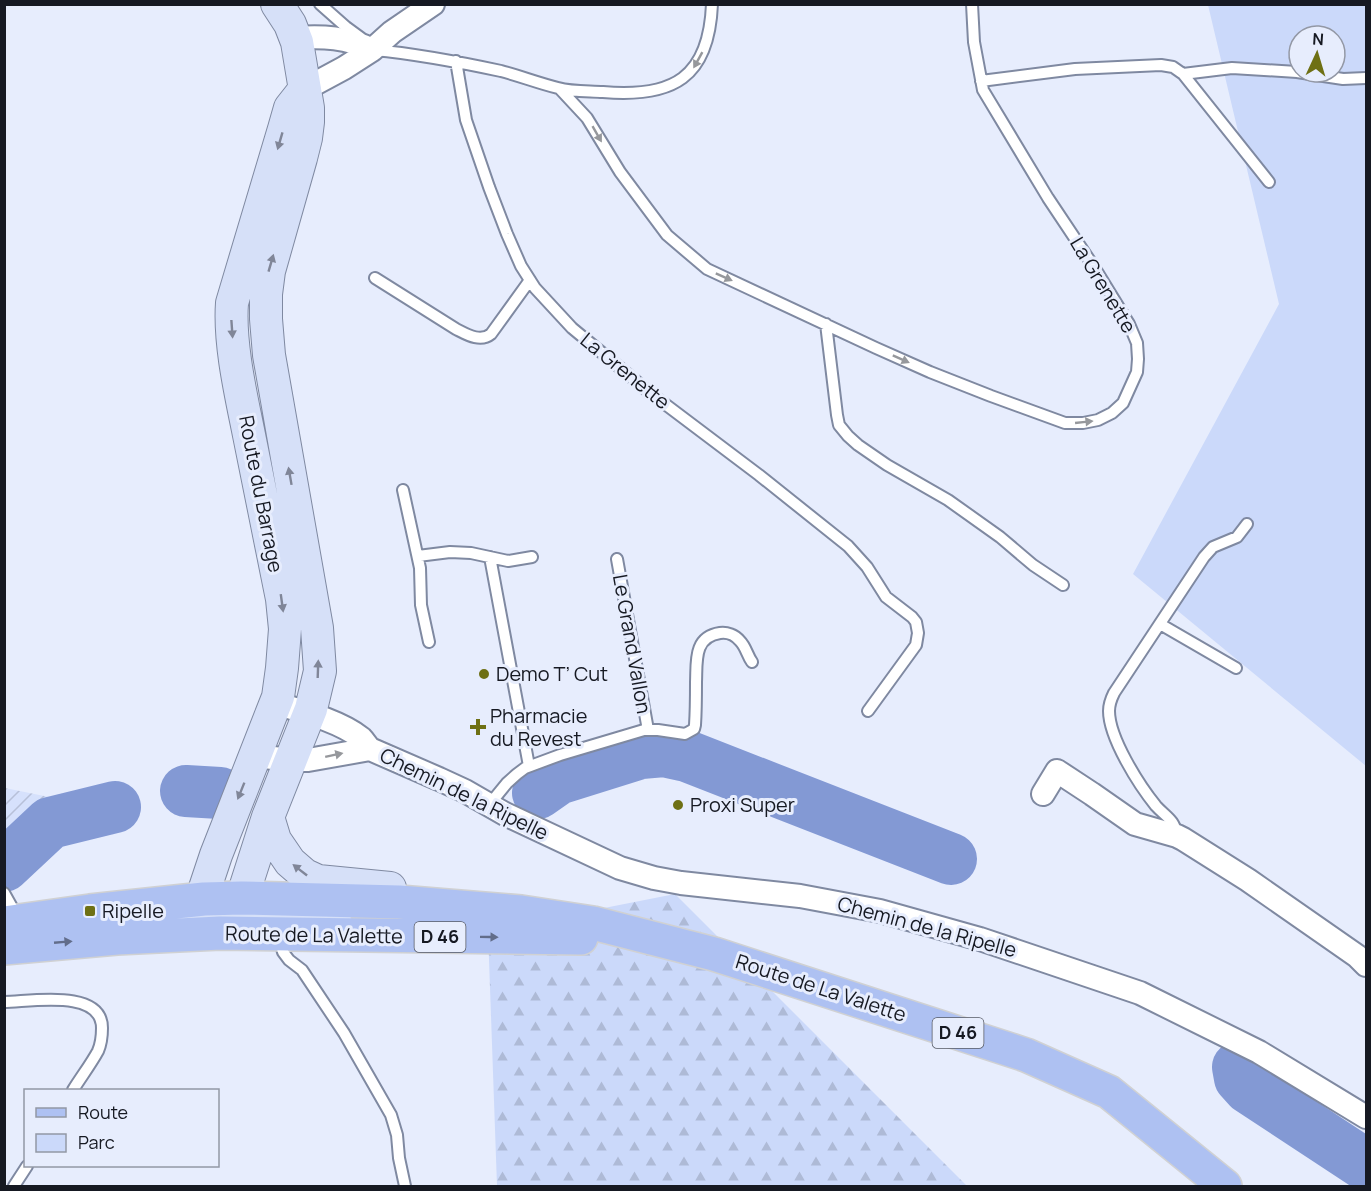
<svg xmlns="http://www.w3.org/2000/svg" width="1371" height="1191" font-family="Manrope,sans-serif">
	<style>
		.industrial { fill: url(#industrial-furrows) }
		.green { fill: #cbd9fa; fill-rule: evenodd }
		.forest { fill: url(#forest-firs) }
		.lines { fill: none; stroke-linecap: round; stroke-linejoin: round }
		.river { stroke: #8399d4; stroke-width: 52 }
		.lane-casing { stroke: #7f89a1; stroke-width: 14 }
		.street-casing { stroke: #7f89a1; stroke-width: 26 }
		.secondary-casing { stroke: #7f89a1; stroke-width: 34 }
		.primary-casing { stroke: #d0d1d3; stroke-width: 36 }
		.lane { stroke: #fff; stroke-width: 10 }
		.street { stroke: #fff; stroke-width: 22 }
		.secondary { stroke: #d6e0f8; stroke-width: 32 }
		.primary { stroke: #aec1f2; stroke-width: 33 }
		.oneway { fill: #96989c }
		.oneway2 { fill: #808698 }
		.oneway3 { fill: #626d8a }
		.poi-dot { fill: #6e7014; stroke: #e7edfd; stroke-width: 2 }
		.labels { text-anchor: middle; stroke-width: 6; stroke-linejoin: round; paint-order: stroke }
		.shield { fill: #e7edfd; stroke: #555964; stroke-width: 1.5 }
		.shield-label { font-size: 18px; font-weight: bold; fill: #161922 }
		.street-label { font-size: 20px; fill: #161922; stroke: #e7edfd }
		.poi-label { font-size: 20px; fill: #161922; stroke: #e7edfd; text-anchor: start }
	</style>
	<defs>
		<pattern id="industrial-furrows" width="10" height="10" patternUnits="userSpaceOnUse" patternTransform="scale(1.5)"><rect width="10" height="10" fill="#d6e1fc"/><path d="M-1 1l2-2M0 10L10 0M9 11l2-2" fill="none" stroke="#b7c0d8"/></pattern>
		<pattern id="forest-firs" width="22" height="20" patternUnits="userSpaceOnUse" patternTransform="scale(1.5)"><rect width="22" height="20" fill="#cbd9fa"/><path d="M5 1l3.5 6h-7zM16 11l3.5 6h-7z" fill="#aebad6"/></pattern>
	</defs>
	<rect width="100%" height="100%" fill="#e7edfd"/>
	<path class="industrial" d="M5,788L59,799L5,850L4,788Z"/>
	<path class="green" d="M1208,5H1366V766L1133,574L1279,304ZM1299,36H1335V72H1299Z"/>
	<path class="forest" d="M675,894L967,1186H497L488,931Z"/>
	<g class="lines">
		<path class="river" d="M186,791L220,793
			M538,793L558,779L641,753L664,751L687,756L951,859
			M4,866L50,823L115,807
			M1238,1067L1240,1078L1249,1088L1366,1165"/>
		<g class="lane-casing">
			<path id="lane" d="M320,4L346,27L361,38
				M374,50C417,54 459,62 501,71C520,76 538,83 558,88C572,92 589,91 603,92C673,98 709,78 712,4
				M456,61L466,120L489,187L507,234L521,266L535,288L572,328L601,352L649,392L759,475L848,546L867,567L886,597L912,617L916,622L918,633L916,645L868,711
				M1183,74L1232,68L1297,72L1343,79L1366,78
				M981,81L1075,69L1161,65L1173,67L1183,74L1269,182
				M560,89L587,118L620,172L667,235L707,269L876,348L930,372L991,396L1065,423H1083L1098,420L1112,413L1123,403L1137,372L1138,359L1137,343L1129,324L1094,267L1048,198L983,90L974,42L972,4
				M375,278L456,329C466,334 480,343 491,334L530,280
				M826,324L837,415L839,425L848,436L858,445L887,465L948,500L1000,537L1033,565L1063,585
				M403,490L420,568L421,605L429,642
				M418,556L450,552L471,553L508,561L532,557
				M490,557L529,766
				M617,559L648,730
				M1160,624L1236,668
				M489,805L507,783L517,774L525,768L560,755L644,730H658L685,734L694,729L695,725C696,710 696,696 696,682C697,662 693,637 720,633C727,632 735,635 740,641C746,647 747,655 752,662
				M1177,835C1174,819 1166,817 1156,806C1139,785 1109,738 1109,711C1109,704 1111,699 1114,693L1204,557L1213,547L1237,537L1247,524
				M4,893L18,918
				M279,938L283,952L289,960L302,970L344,1033L391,1115L397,1135L399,1158L405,1186
				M4,1002C29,1002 102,988 102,1028C102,1036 101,1044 98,1051C91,1064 81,1077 73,1090
				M14,1186L27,1166"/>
		</g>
		<g class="street-casing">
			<path id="street" d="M295,38C322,36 348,37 372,50L344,68L305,89
				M372,50L392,32L433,4
				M370,749L439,779L465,791L505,814L620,868L654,878L681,883L800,896L880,911L980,939L1140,993L1259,1052L1366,1117
				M255,756L291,760H308L370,749C367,746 364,741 361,738C340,721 301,711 275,703
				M1043,794L1057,771L1092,794L1135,824L1177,836L1183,839L1248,880L1357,956L1366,965"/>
		</g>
		<g class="secondary-casing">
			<path id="secondary" d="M305,89L290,108L284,129L232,303C229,344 241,395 249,435C260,490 271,544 282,599L285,629L282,668L278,697L216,855L204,891V899L209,908L231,915L283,917L335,921
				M268,817L275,840L290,862L305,875L318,881L390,888
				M140,928L154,922L221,912L242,898L268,817L311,709L320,671L317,628L269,355L266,319V294L269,271L301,158L306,138L308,122V108L297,42L290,24L277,4"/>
		</g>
		<g class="primary-casing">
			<path id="primary" d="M4,923L90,911L204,899L242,898L399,902L521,912L593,923L714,954L1026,1055L1109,1092L1225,1186
				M4,948L117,938L220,933L581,938"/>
		</g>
		<use href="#lane" class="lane"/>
		<use href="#street" class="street"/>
		<use href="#secondary" class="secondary"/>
		<use href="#primary" class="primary"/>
	</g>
	<defs><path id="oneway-solid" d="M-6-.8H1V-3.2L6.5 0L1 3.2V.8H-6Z" transform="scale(1.5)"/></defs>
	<g class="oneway">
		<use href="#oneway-solid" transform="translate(698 60) rotate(119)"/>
		<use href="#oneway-solid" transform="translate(597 134) rotate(60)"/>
		<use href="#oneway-solid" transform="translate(724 277) rotate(24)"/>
		<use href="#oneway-solid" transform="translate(901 359) rotate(24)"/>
		<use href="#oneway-solid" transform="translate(1084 422) rotate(-6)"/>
		<use href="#oneway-solid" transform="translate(334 755) rotate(-12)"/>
	</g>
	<g class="oneway2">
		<use href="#oneway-solid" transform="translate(280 141) rotate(106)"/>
		<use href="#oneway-solid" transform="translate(271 263) rotate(-74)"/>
		<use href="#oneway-solid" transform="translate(232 329) rotate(86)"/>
		<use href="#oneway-solid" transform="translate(290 476) rotate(-100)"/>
		<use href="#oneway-solid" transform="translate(282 603) rotate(82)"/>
		<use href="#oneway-solid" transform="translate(318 669) rotate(-88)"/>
		<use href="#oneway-solid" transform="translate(241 791) rotate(112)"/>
		<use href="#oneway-solid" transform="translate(300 870) rotate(-142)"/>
	</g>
	<g class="oneway3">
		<use href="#oneway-solid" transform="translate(489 937) rotate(1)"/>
		<use href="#oneway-solid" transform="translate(63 942) rotate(-5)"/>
	</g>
	<g class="poi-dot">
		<circle cx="484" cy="674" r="6"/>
		<path d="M475 718h6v6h6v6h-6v6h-6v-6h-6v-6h6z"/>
		<circle cx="678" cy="805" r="6"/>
		<rect x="84" y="905" width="12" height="12" rx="3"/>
	</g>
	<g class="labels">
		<g class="shield">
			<rect x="414.5" y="922" width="51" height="30" rx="4.5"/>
			<rect x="932.5" y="1018" width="51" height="30" rx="4.5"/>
		</g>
		<g class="shield-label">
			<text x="440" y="943">D 46</text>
			<text x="958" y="1039">D 46</text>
		</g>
		<g class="street-label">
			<text transform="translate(1103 285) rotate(59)" y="7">La Grenette</text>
			<text transform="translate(625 371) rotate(39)" y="7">La Grenette</text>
			<text transform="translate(261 494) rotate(79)" y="7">Route du Barrage</text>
			<text transform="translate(632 644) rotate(80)" y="7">Le Grand Vallon</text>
			<text transform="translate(464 794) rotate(26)" y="7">Chemin de la Ripelle</text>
			<text transform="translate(927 927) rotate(15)" y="7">Chemin de la Ripelle</text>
			<text transform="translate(314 935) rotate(1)" y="7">Route de La Valette</text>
			<text transform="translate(821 988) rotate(18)" y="7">Route de La Valette</text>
		</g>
		<g class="poi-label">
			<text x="496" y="681">Demo T’ Cut</text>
			<text x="490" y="723">Pharmacie<tspan x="490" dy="23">du Revest</tspan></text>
			<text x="690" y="812">Proxi Super</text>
			<text x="102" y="918">Ripelle</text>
		</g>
	</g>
	<rect width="1371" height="1191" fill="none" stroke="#161922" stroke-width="12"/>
	<rect x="24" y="1089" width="195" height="78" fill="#e7edfd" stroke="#9398a5" stroke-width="1.5"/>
	<rect x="36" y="1108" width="30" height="9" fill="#aec1f2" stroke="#9398a5" stroke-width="1.5"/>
	<text x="78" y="1119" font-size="18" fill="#161922">Route</text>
	<rect x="36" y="1134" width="30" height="18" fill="#cbd9fa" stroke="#9398a5" stroke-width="1.5"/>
	<text x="78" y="1149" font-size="18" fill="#161922">Parc</text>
	<g transform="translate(1317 54) rotate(4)"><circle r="28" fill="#e7edfd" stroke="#9398a5" stroke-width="1.5"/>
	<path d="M0-4.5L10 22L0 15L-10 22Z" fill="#6e7014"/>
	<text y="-9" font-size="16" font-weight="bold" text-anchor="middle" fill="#161922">N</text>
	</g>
</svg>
